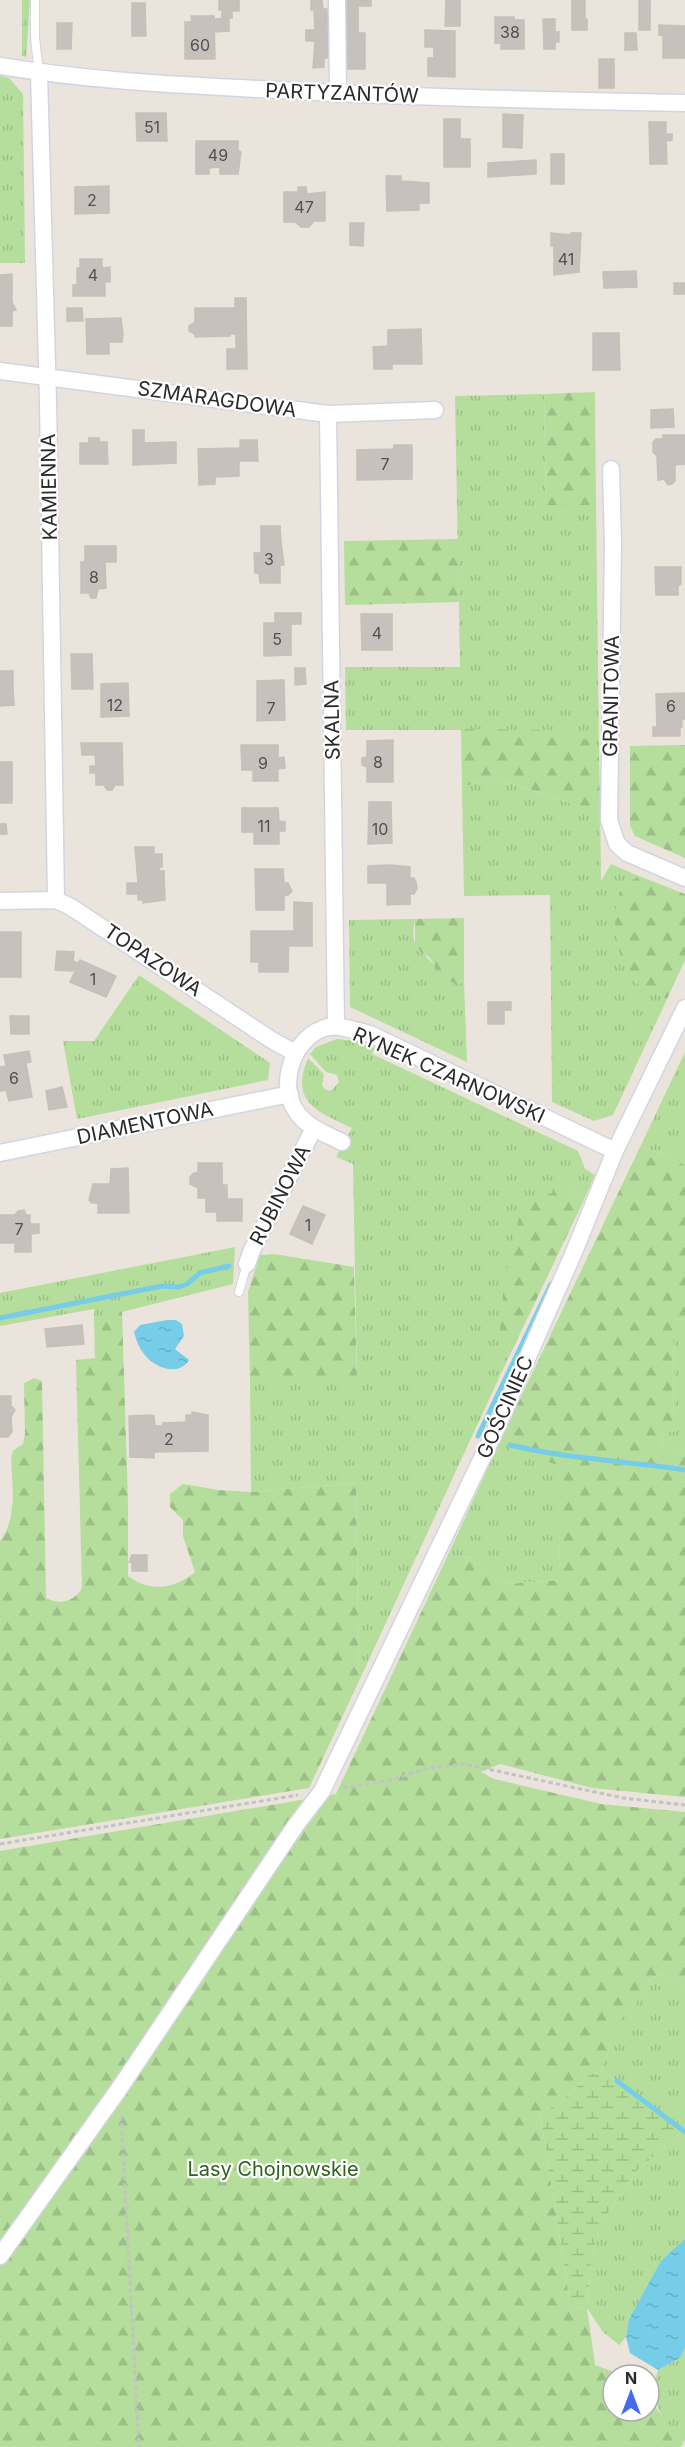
<svg xmlns="http://www.w3.org/2000/svg" width="685" height="2447" font-family="Inter,sans-serif">
	<style>
		.grass { fill: url(#grass-tufts) }
		.forest { fill: url(#forest-firs) }
		.wetland { fill: url(#wetland-marsh) }
		.water { fill: url(#water-ripples) }
		.lines { fill: none; stroke-linecap: round; stroke-linejoin: round }
		.stream { stroke: #75cde7; stroke-width: 5 }
		.building { fill: #c6c1bc; stroke: #c6c0b6; stroke-width: 1.5 }
		.service-casing { stroke: #d2d5e1; stroke-width: 10 }
		.minor-casing { stroke: #d2d5e1; stroke-width: 19 }
		.path { stroke: #c3c3c3; stroke-width: 3; stroke-dasharray: 4.5 3; stroke-linecap: butt }
		.service { stroke: #fff; stroke-width: 8 }
		.minor { stroke: #fff; stroke-width: 16 }
		.labels { text-anchor: middle; stroke-width: 4.5; stroke-linejoin: round; paint-order: stroke }
		.number-label { font-size: 16px; fill: #51504e }
		.street-label { font-size: 20px; fill: #2a2a2a; stroke: #fff }
		.park-label { font-size: 20px; fill: #2f621e; stroke: #fff }
	</style>
	<defs>
		<pattern id="grass-tufts" width="24" height="20" patternUnits="userSpaceOnUse" patternTransform="scale(1.5)"><rect width="24" height="20" fill="#b5de9c"/><path d="M3 7l-1-3M5 7V3M7 7l1-3M15 17l-1-3M17 17v-4M19 17l1-3" fill="none" stroke="#9cbf87"/></pattern>
		<pattern id="forest-firs" width="22" height="20" patternUnits="userSpaceOnUse" patternTransform="scale(1.5)"><rect width="22" height="20" fill="#b5de9c"/><path d="M5 1l3.5 6h-7zM16 11l3.5 6h-7z" fill="#9cbf87"/></pattern>
		<pattern id="wetland-marsh" width="20" height="14" patternUnits="userSpaceOnUse" patternTransform="scale(1.5)"><rect width="20" height="14" fill="#b5de9c"/><path d="M1 5h8M5 5V1M11 12h8M15 12V8" fill="none" stroke="#9cbf87"/></pattern>
		<pattern id="water-ripples" width="26" height="14" patternUnits="userSpaceOnUse" patternTransform="scale(1.5)"><rect width="26" height="14" fill="#75cde7"/><path d="M2 4q2-2 4 0t4 0M15 11q2-2 4 0t4 0" fill="none" stroke="#65b0c6"/></pattern>
	</defs>
	<rect width="100%" height="100%" fill="#ebe4dc"/>
	<path class="grass" d="M22,0H30L26,57L22,56Z
		M0,76L9,78L23,94L25,263H0Z
		M544,394L546,504L596,505L599,751C587,738 574,733 556,730H346L345,667H460L455,396Z
		M486,780L513,784L580,806H600L601,881L611,864L639,876C635,879 626,882 623,886C606,910 627,957 635,982L667,999L613,1115L594,1121L552,1102L550,895L464,896L462,787Z
		M415,919C414,926 412,936 415,943C418,951 448,977 455,985L464,982L467,1062L350,1007L349,920Z
		M139,975L270,1063L268,1080L77,1119L63,1041H94Z
		M337,1039L357,1041L375,1048L372,1054L578,1151L585,1169L595,1175L583,1202L570,1189L539,1198L511,1340L498,1380L359,1681L356,1483L251,1492L250,1379H357L353,1164L336,1157L352,1128C318,1112 289,1102 308,1058L324,1074L322,1086L326,1090L331,1091L339,1082L337,1075L326,1072L310,1054L316,1047Z
		M685,1052V1165L641,1145Z
		M235,1247L233,1284L94,1319V1309L0,1326V1293Z
		M685,1319V1452L663,1450L662,1431H674L673,1320Z
		M507,1426L516,1439L511,1450L559,1464L560,1580L508,1584L493,1579L471,1558L448,1555Z
		M664,1975L685,1990V2239L629,2319L626,2337L619,2345L603,2332L587,2308L591,2262L601,2224L636,2172L681,2132L602,2070L609,2049L613,2025L632,2009L652,1977Z
		M685,2348V2440L683,2443C663,2417 648,2406 658,2370L680,2358Z"/>
	<path class="forest" d="M595,392L596,505H546L544,394Z
		M458,539L459,602L345,605L344,541Z
		M461,729L556,730L573,733L591,742L599,751L600,806H580L513,784L486,780L462,787Z
		M685,745V858L635,836L630,826V746Z
		M639,876L685,894V960L667,999C657,994 642,989 634,980C616,962 608,907 623,886C626,882 635,879 639,876Z
		M464,918V982L456,985L441,975L430,958L421,952L415,944V919Z
		M641,1145L685,1165V1319L673,1320L674,1432H662L663,1450L685,1452V1797L592,1788L500,1764L481,1772L494,1779L601,1804L685,1812V1990L664,1975L652,1977L632,2009L614,2025L609,2049L602,2070L589,2075L560,2103L540,2113L571,2309L587,2308L595,2365L622,2375H613V2411H649V2399L683,2443L681,2447H0V1851L336,1794L448,1555L471,1558L493,1579L508,1584L560,1580L558,1465L510,1450L516,1439L507,1426Z
		M555,1179L570,1189L583,1202L498,1380L511,1340L500,1332L504,1282L519,1218L539,1198L552,1193Z
		M274,1254L354,1267L357,1379H250L248,1292L260,1255Z
		M122,1311L128,1504V1576C150,1592 173,1590 195,1572L183,1536V1520L170,1507V1494L183,1484L218,1490L251,1492L356,1483L359,1681L309,1788L0,1839V1541C18,1518 12,1483 11,1456L14,1450L23,1444L25,1434L24,1383L34,1378L42,1381L46,1598C60,1605 74,1602 82,1588L76,1360L95,1358L94,1319Z"/>
	<path class="wetland" d="M602,2070L681,2132L636,2172L601,2224L591,2262L587,2308L571,2309L540,2113L560,2103L589,2075Z"/>
	<path class="water" d="M167,1320H176L182,1324L184,1336L175,1349L189,1360C179,1377 154,1368 144,1354C139,1348 136,1340 134,1332L140,1325Z
		M685,2239V2348L680,2358L658,2370L630,2353L626,2337L629,2319L661,2261Z"/>
	<g class="lines">
		<path class="stream" d="M0,1318L162,1286L179,1287L187,1284L200,1273L229,1266
			M478,1436L551,1284
			M510,1445C567,1459 626,1461 685,1470
			M617,2081L685,2132"/>
	</g>
	<path class="building" d="M219,0H232V10H219Z
		M232,0H239V11H232Z
		M311,0H322L323,9H331L332,58H324V67L313,68L315,41H306V30H315L314,10H311Z
		M341,0H371V6H341Z
		M446,0H460V26H445Z
		M572,0H585V10H572Z
		M639,0H650V30H639Z
		M132,3H145L146,36H132Z
		M344,6H358V33H365V69H344Z
		M222,10H232V18L222,19Z
		M572,10H585V21H572Z
		M191,16H214L215,59H185V22H192Z
		M495,17H514V20H524V49H501V43H495Z
		M229,18V31L214,32V19Z
		M543,19H555V32H559V42H555V49H544Z
		M585,19H587V30H572V21Z
		M57,23H72L71,49H57Z
		M659,25L685,26V58H663V35H659Z
		M425,30L455,31V77L428,76V58H434V47H425Z
		M625,33H636L637,50H625Z
		M599,59H614V88H599Z
		M136,113H166L167,141H137Z
		M503,114L523,115L522,148L503,147Z
		M444,119H460V139H470V167H444Z
		M649,122H666V134H672V140L666,141L667,164H650Z
		M196,141H238V150L241,152L238,174H220V167L209,168V174H196Z
		M551,154H564V184H551Z
		M536,160V174L488,177V163Z
		M386,176H401V181L429,183V203H419V210L387,211Z
		M109,186V213L75,214V187Z
		M298,187H306L307,194L325,192V221H314L309,227H301L295,222H284V192H298Z
		M350,223H364L363,246L350,245Z
		M551,233L572,235L571,233H581L579,272L554,275V246H551Z
		M80,259H102V268L110,267V282H105V296H73V285H77V268H80Z
		M636,271L637,287L604,288L603,272Z
		M12,274V286H0V275Z
		M674,283H685V294H674Z
		M0,286H12V302L16,310L12,311V326H0Z
		M235,298H246L247,369H227V349H236V334H230V336L195,337V334L189,331V326L195,322V308H235Z
		M67,308H82L83,321H67Z
		M121,318L123,334L122,342H109V354H87L86,319Z
		M421,329L422,364H392V369H374L373,347L388,346V330Z
		M593,333H619L620,370H593Z
		M673,409L674,427L651,428V410Z
		M133,430H144V443L176,442V463L133,465Z
		M663,435H685V464L675,465V481L672,484L668,485L664,479L658,480L657,456L653,452V442L656,439H663Z
		M89,438H99V442H107L108,464H80V443H89Z
		M240,440H257L258,461H239V476L215,477V484L199,485L198,449L240,448Z
		M394,445H412V479L357,480V450L394,449Z
		M261,526H280L281,542H261Z
		M261,542H281L284,565H280V583H260L259,573H255L254,553H261Z
		M85,546H116V562H100V558H85Z
		M85,558H100V562H105L106,588L98,589L96,598H91L89,593H81V562H85Z
		M655,567H681V584L678,586V595H656Z
		M275,613H301V624H291V655L264,656V623H275Z
		M361,614H392V650H362Z
		M71,654H92L93,689H72Z
		M295,668H305L306,684L295,685Z
		M0,671H13V688H0Z
		M284,680L285,720L257,721V681Z
		M128,683L129,716L101,717V684Z
		M0,688H13L14,705L0,706Z
		M685,693V719H682V727H680V736H653V727H657L656,694Z
		M393,740V782H367V767L362,765V758L367,757V741Z
		M81,743H122L123,785H115L112,790H107L104,785H96V773H90V766H96L95,755H82Z
		M241,745H278V758L284,757L285,768L278,769V781H253V770H242Z
		M0,762H12V803H0Z
		M369,802H391L392,843L368,844Z
		M242,808H278L279,821L285,822V831H279V844H254V832H242Z
		M0,824H6L7,834H0Z
		M135,847H154V854H162V867H159V871H164L165,900L143,903V900H138V894H127V883H138Z
		M390,865L410,867V878H414L416,882L417,889L414,894H410V904L387,905V883H368V866Z
		M255,869H283L284,883H288L292,891L288,895L284,896V910H256Z
		M294,902L312,903V920H294Z
		M294,920H312V946H288L289,931H294Z
		M251,931H289L288,972H259V962H251Z
		M0,932H21V977H0Z
		M57,951L74,952L72,971L55,970Z
		M80,960L116,976L106,997L70,982L75,971L72,969L73,961L78,963Z
		M488,1002H511V1010H504V1024H488Z
		M10,1016H29V1034H11Z
		M29,1051L31,1062L26,1063L32,1097L9,1101L6,1090L0,1091V1067L6,1066L4,1055Z
		M62,1087L67,1107L49,1110L46,1091Z
		M198,1163H222V1185H227V1199H242V1221H217V1212H206V1198H198V1188L190,1184V1177L194,1173H198Z
		M128,1168L129,1213H98V1203H92L89,1200L93,1184H110L111,1169Z
		M303,1206L325,1215L312,1244L290,1234Z
		M24,1210L26,1215H30V1224H39V1233L31,1234V1252H15V1243H0V1215H15L18,1211Z
		M82,1325L84,1344L47,1347L45,1329Z
		M0,1396H11V1406L15,1410L11,1417L12,1432L8,1437H0Z
		M192,1412L208,1415V1451L154,1452V1458L130,1457L129,1416L151,1415L154,1416L155,1426H162L163,1423L186,1422V1415H192Z
		M132,1555H147V1571H132V1562H129Z"/>
	<g class="lines">
		<g class="service-casing">
			<path id="service" d="M35,0V38L39,73
				M239,1292L247,1264"/>
		</g>
		<g class="minor-casing">
			<path id="minor" d="M337,0L338,94
				M0,66C79,79 159,84 240,88C388,97 536,100 685,103
				M39,73L48,401L56,900
				M0,371L328,414L435,410
				M328,414L336,1027
				M611,469L613,544L609,820L617,844L627,853L685,878
				M0,901L56,900L71,907L270,1039L295,1053
				M342,1142C326,1134 306,1127 296,1111C277,1083 294,1035 328,1027C342,1025 357,1031 370,1034L615,1151
				M0,1153L290,1094
				M247,1264L252,1250L314,1128
				M0,2256L119,2089L296,1825L322,1791L497,1427L574,1252L615,1151L685,1008"/>
		</g>
		<path class="path" d="M343,1788L391,1780L428,1768L464,1764L623,1798L685,1805
			M0,1844L298,1795
			M121,2116L139,2447"/>
		<use href="#service" class="service"/>
		<use href="#minor" class="minor"/>
	</g>
	<g class="labels">
		<g class="number-label">
			<text x="510" y="38">38</text>
			<text x="200" y="51">60</text>
			<text x="152" y="133">51</text>
			<text x="218" y="161">49</text>
			<text x="92" y="206">2</text>
			<text x="304" y="213">47</text>
			<text x="566" y="265">41</text>
			<text x="93" y="281">4</text>
			<text x="385" y="470">7</text>
			<text x="269" y="565">3</text>
			<text x="94" y="583">8</text>
			<text x="377" y="639">4</text>
			<text x="277" y="645">5</text>
			<text x="115" y="711">12</text>
			<text x="671" y="712">6</text>
			<text x="271" y="714">7</text>
			<text x="378" y="768">8</text>
			<text x="263" y="769">9</text>
			<text x="264" y="832">11</text>
			<text x="380" y="835">10</text>
			<text x="93" y="985">1</text>
			<text x="14" y="1084">6</text>
			<text x="308" y="1231">1</text>
			<text x="19" y="1235">7</text>
			<text x="169" y="1445">2</text>
		</g>
		<g class="street-label">
			<text transform="translate(342 93) rotate(2)" y="7">PARTYZANTÓW</text>
			<text transform="translate(217 399) rotate(8)" y="7">SZMARAGDOWA</text>
			<text transform="translate(49 487) rotate(-91)" y="7">KAMIENNA</text>
			<text transform="translate(611 696) rotate(-89)" y="7">GRANITOWA</text>
			<text transform="translate(332 720) rotate(-91)" y="7">SKALNA</text>
			<text transform="translate(153 960) rotate(34)" y="7">TOPAZOWA</text>
			<text transform="translate(449 1075) rotate(24)" y="7">RYNEK CZARNOWSKI</text>
			<text transform="translate(145 1123) rotate(-12)" y="7">DIAMENTOWA</text>
			<text transform="translate(280 1195) rotate(-63)" y="7">RUBINOWA</text>
			<text transform="translate(505 1407) rotate(-66)" y="7">GOŚCINIEC</text>
		</g>
		<g class="park-label">
			<text x="273" y="2176">Lasy Chojnowskie</text>
		</g>
	</g>
	<g transform="translate(631 2393)"><circle r="28" fill="#ffffff" stroke="#aaaaaa" stroke-width="1.5"/>
	<path d="M0-4.5L10 22L0 15L-10 22Z" fill="#466cee"/>
	<text y="-9" font-size="16" font-weight="bold" text-anchor="middle" fill="#2a2a2a">N</text>
	</g>
</svg>
